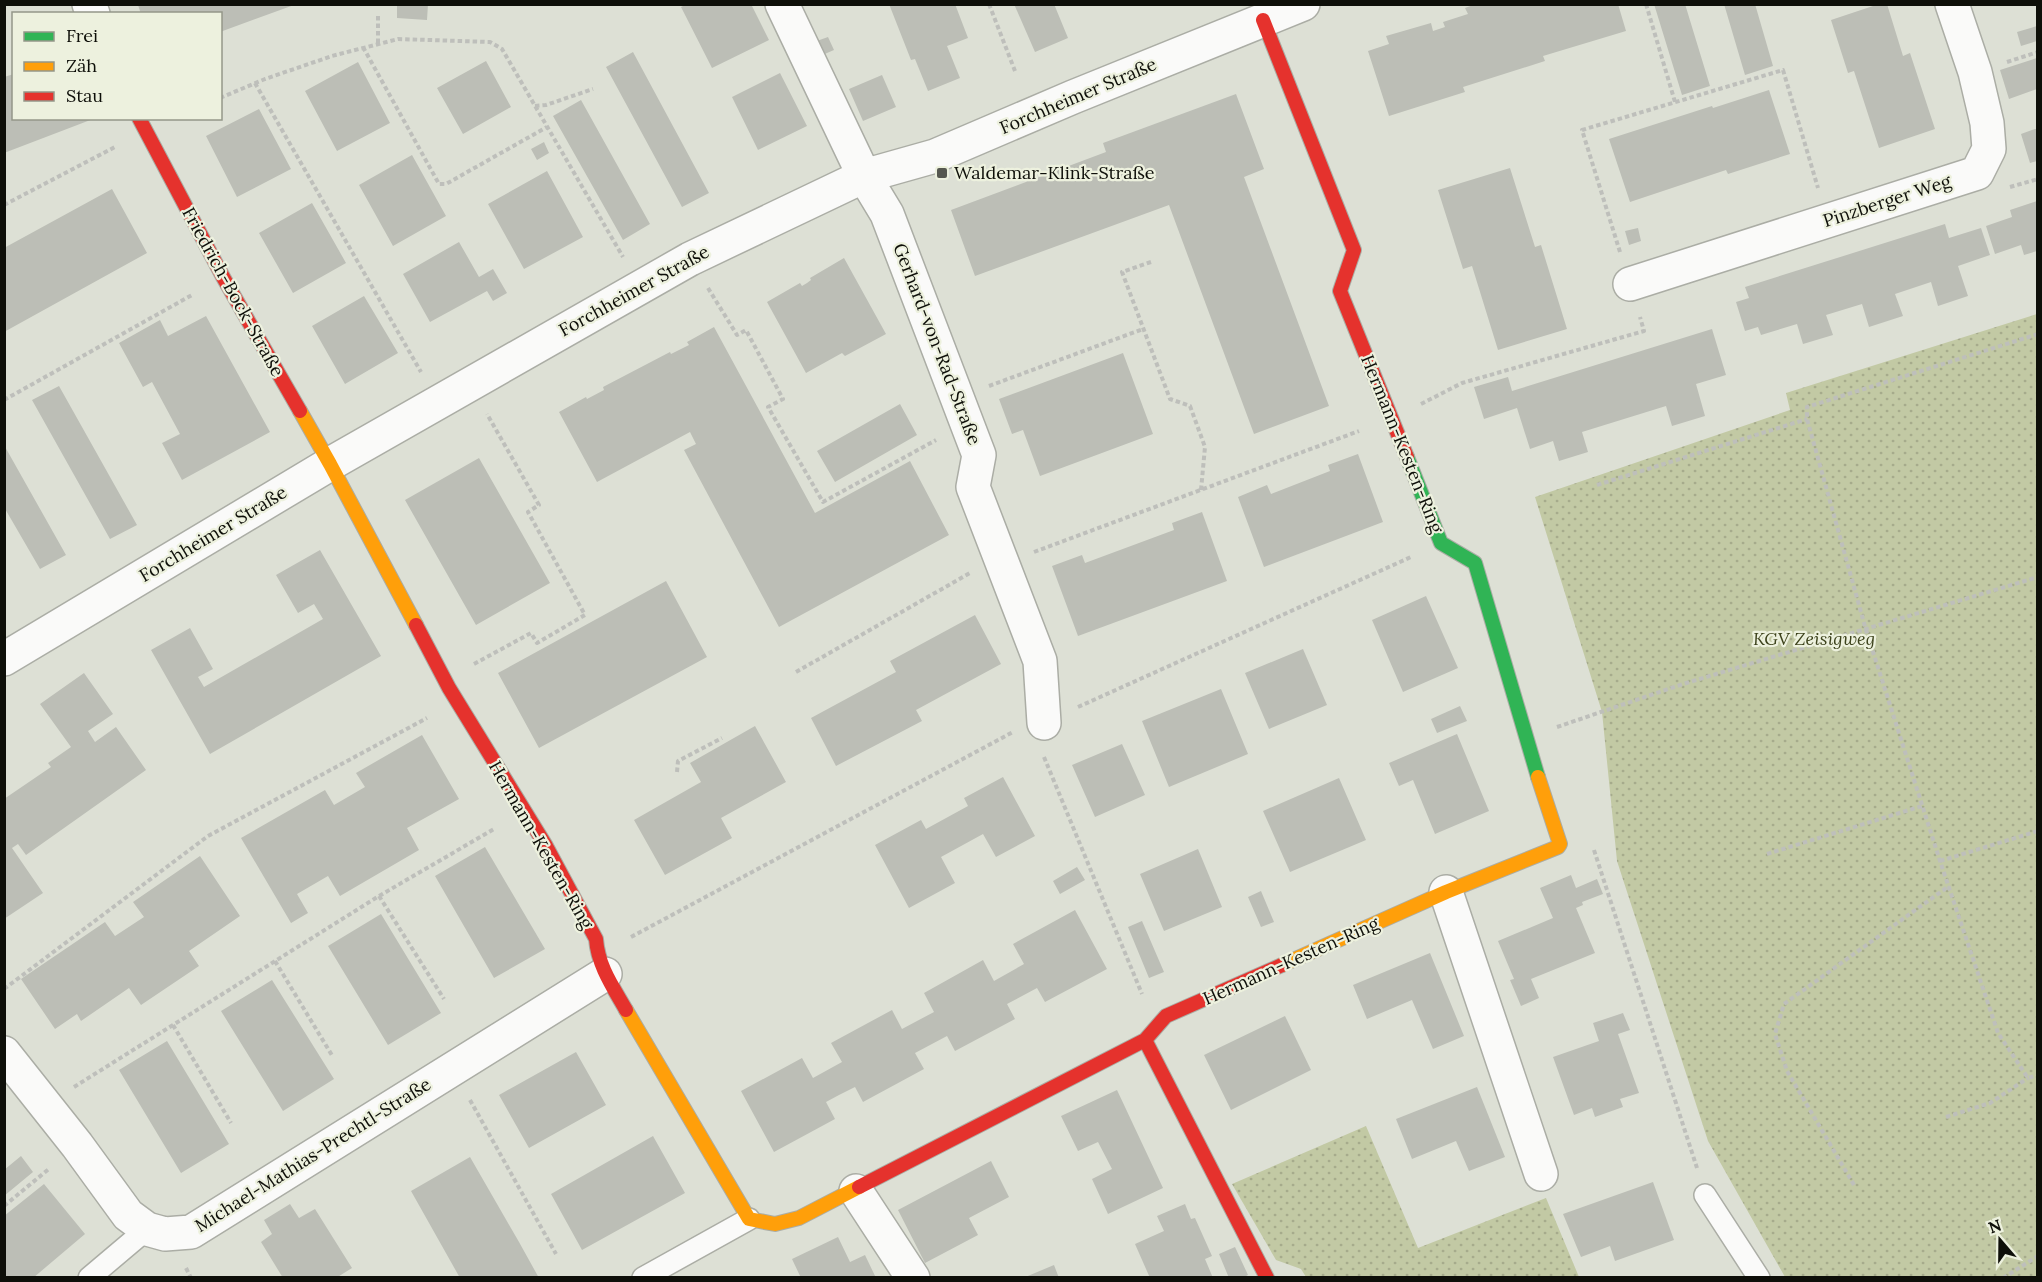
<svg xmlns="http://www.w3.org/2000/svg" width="2042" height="1282" font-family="Lora,serif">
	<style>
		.grass { fill: url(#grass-dots) }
		.building { fill: #bcbeb6 }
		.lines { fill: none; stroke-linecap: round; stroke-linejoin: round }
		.lane-casing { stroke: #abada5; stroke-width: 24 }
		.street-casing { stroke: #abada5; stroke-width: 36 }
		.fast-casing { stroke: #abada5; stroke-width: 16 }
		.slow-casing { stroke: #abada5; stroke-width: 16 }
		.jam-casing { stroke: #abada5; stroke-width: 16 }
		.path { stroke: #bebfbb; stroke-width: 4; stroke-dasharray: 4.5 3; stroke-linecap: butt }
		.lane { stroke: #fafaf9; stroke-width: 21 }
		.street { stroke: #fafaf9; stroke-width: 33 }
		.fast { stroke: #30b455; stroke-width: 14 }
		.slow { stroke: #ff9f0a; stroke-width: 14 }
		.jam { stroke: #e5322d; stroke-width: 14 }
		.poi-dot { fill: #565850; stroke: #edf1de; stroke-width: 2 }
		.labels { text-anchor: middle; stroke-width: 4.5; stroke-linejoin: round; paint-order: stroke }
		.street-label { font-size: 18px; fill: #0e0f09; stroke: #edf1de }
		.poi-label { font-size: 18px; fill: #0e0f09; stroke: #edf1de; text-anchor: start }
		.park-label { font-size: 18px; font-style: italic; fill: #3d431c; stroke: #edf1de }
	</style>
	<defs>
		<pattern id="grass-dots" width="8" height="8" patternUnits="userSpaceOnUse" patternTransform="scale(1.5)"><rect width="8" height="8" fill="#c2c9a4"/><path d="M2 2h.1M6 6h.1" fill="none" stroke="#a6ab8c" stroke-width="1.8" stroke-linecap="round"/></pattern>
	</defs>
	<rect width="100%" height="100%" fill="#dde0d5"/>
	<path class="grass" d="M2037,314V1277H1785L1708,1141L1617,861L1602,712L1535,497L1790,410L1786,393Z
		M1366,1126L1418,1248L1546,1198L1579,1277H1306L1301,1269L1276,1260L1232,1184Z"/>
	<path class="building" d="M397,4H428L427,20L397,18Z
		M687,4H751L769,40L712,68L681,7Z
		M889,4H955L968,38L947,46L960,78L928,91L915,59L911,60Z
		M1014,4H1054L1068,38L1035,52Z
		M1476,4H1618L1626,31L1543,56L1545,61L1463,87L1465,92L1389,116L1368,51L1389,44L1386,36L1431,23L1433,31L1445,27L1443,22L1468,14L1465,8Z
		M1654,4H1685L1710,86L1682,95Z
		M1724,4H1755L1773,66L1745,75Z
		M1879,4H1887L1903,56L1910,53L1935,129L1879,148L1854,71L1848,73L1831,20Z
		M138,5H294L220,32V14H141Z
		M2037,26V41L2021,46L2017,32Z
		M828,37L834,50L820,56L814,42Z
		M633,52L709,193L682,207L606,67Z
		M2037,58V89L2009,99L2000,70Z
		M486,61L511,107L463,134L437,88Z
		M358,62L390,123L337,151L305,91Z
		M780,73L807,126L758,150L732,97Z
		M14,74V118L93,119L4,153V77Z
		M882,75L896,107L863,121L849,89Z
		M1769,90L1790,154L1728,174L1726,170L1630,202L1609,139L1712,106L1713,108Z
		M1236,94L1264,169L1244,177L1329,406L1254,434L1169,205L975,276L951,210L1106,152L1103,143Z
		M581,100L650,224L623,240L553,116Z
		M259,109L291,169L237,197L206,136Z
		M2035,129H2037V161L2030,163L2021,134Z
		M544,142L549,153L537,160L531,149Z
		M412,155L446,216L393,246L359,185Z
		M1510,168L1535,247L1541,245L1567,329L1498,350L1472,266L1463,269L1438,190Z
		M547,171L583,237L524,269L488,204Z
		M112,189L147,253L4,332V248Z
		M2037,201V251L2024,255L2021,245L1995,254L1986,226L2012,217L2010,210Z
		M312,203L346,263L293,293L259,233Z
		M1945,224L1949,238L1981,228L1990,255L1958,266L1968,296L1938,306L1931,282L1895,294L1903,316L1869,327L1862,304L1826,315L1833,335L1803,344L1797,324L1761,335L1758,327L1745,331L1736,302L1749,298L1745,287Z
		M1638,228L1641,241L1629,245L1625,231Z
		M459,242L479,277L493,269L507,293L493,301L487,291L430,322L403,274Z
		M844,258L886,334L845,356L842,353L806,373L767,302L800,283L802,286L807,283L811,280L810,278Z
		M364,296L398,353L345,384L312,326Z
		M206,316L270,432L182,480L162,443L180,434L152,382L143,387L119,343L160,320L168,336Z
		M714,327L815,513L910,461L949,535L779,627L684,450L696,444L690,432L597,482L559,412L586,397L587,399L604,390L603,387L670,352L671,354L689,345L687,342Z
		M1712,329L1726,375L1696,384L1705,416L1672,426L1666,406L1582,432L1588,452L1559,461L1553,441L1530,449L1517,408L1484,419L1474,387L1508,377L1512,391Z
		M1123,353L1153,434L1040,476L1023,430L1012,434L999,399Z
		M59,386L137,525L110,539L32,400Z
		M900,404L917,435L835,482L817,451Z
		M4,445L66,555L40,569L4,507Z
		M1358,454L1383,522L1264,567L1238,497L1267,485L1271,494L1330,471L1328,465Z
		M479,458L550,583L476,625L405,500Z
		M1202,512L1227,581L1078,636L1052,566L1082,555L1085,563L1174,530L1172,523Z
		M320,550L381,656L210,754L151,650L190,628L213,669L198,677L204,687L323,619L314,604L298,613L276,575Z
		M666,581L707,657L539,748L498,673Z
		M1426,596L1458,668L1403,692L1372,620Z
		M975,615L1001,664L916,710L922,721L836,766L811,718L896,672L890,661Z
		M1303,649L1327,705L1269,729L1245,673Z
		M84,673L113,714L88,731L95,742L116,727L146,770L26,855L18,844L12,848L43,893L4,919V799L51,767L48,763L71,747L40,704Z
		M1221,689L1248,754L1169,787L1142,721Z
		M1460,706L1467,721L1437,733L1431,719Z
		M755,726L786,782L721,818L732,838L665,875L634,820L701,782L690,763Z
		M1457,734L1489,811L1435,834L1413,780L1399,786L1389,763Z
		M422,735L459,799L407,828L419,850L340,896L328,876L297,894L308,913L291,923L241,838L325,790L334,805L365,787L356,773Z
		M1122,744L1145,795L1095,817L1072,765Z
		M1003,777L1035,836L996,857L983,834L941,857L955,883L909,908L875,845L921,820L926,829L968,806L964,798Z
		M1339,778L1366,840L1290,872L1263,811Z
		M485,847L545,949L494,978L435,876Z
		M1198,849L1222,907L1164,931L1140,874Z
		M200,856L240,916L189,951L199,966L141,1005L129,988L81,1021L77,1014L55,1029L21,979L105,922L115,936L144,917L133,902Z
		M1077,867L1085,880L1060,894L1053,881Z
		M1571,875L1576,888L1597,879L1603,894L1582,902L1583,905L1576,908L1595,953L1531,979L1539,998L1521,1006L1510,980L1514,979L1498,941L1553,918L1540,888Z
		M1261,891L1274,922L1261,927L1248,897Z
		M1075,910L1107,969L1045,1002L1037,988L1007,1004L1015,1019L955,1051L947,1036L915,1053L924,1069L863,1102L855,1087L839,1095L826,1102L835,1119L774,1152L741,1091L802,1058L813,1078L842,1062L831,1043L892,1010L902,1029L917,1021L934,1012L924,993L983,960L994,981L1024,964L1013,944Z
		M381,914L441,1013L388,1045L328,946Z
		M1142,921L1164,972L1149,978L1128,927Z
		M1430,953L1464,1036L1433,1049L1412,1000L1367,1019L1353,985Z
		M272,980L334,1079L283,1111L221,1011Z
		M1623,1013L1630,1030L1618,1034L1639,1093L1620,1099L1623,1107L1595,1117L1592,1108L1574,1115L1553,1057L1599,1041L1593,1023Z
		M1285,1016L1311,1070L1231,1110L1204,1055Z
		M167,1041L229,1144L181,1173L119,1070Z
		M576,1052L606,1105L529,1148L499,1095Z
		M1477,1087L1505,1157L1469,1171L1456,1141L1412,1159L1396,1119Z
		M1117,1090L1163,1188L1108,1214L1092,1179L1112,1169L1098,1142L1078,1151L1061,1116Z
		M653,1136L685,1193L582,1250L551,1194Z
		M21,1156L33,1172L4,1196V1170Z
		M470,1157L519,1242L539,1278H460L411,1191Z
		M991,1161L1009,1197L969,1218L978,1235L925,1263L898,1210Z
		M1653,1182L1674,1240L1615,1261L1610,1246L1581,1257L1563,1214Z
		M44,1184L85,1234L33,1278H4V1216Z
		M290,1204L299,1218L315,1209L352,1268L336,1278H283L261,1242L272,1234L264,1220Z
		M1185,1204L1191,1219L1195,1218L1212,1256L1205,1259L1213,1278H1150L1135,1244L1164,1231L1157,1216Z
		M838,1237L850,1262L865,1255L876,1278H801L792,1259Z
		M1235,1247L1248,1275L1242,1278H1229L1219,1254Z
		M1054,1265L1059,1278H1023Z"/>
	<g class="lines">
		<g class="lane-casing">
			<path id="lane" d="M1705,1195L1759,1278
				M89,1278L147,1229
				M643,1278L749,1219"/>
		</g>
		<g class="street-casing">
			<path id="street" d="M89,4L93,14
				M782,4L864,176L887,214L979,455L973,487L1040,661L1044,723
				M1630,284L1977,173L1989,149L1987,123L1975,72L1952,4
				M4,659L330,464L690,259L864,176L935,156L1073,97L1303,4
				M1446,892L1541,1174
				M4,1053L77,1145L128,1215L147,1229L165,1234L191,1232L605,974
				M856,1191L913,1278"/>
		</g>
		<g class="fast-casing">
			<path id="fast" d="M1407,457L1441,543L1475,563L1538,777"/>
		</g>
		<g class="slow-casing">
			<path id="slow" d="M300,411L330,464L416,625
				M1282,965L1446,892L1558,847L1560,844L1538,777
				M626,1010L749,1219L775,1224L799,1218L859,1187"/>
		</g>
		<g class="jam-casing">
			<path id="jam" d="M1263,20L1354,250L1340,291L1407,457
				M139,118L223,277L300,411
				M416,625L449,688L546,846L596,939C598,966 613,987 626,1010
				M859,1187L1145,1040
				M1267,1278L1145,1040L1166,1016L1282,965"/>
		</g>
		<path class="path" d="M989,4L1015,71
			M1646,4L1675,102
			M378,43V16
			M363,47L439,184H446L547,127
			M2007,62L2038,52
			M255,83L421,372
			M220,98L265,79L332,56L398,39L490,42L502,49L623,257
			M535,106L546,105L593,89
			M2010,187L2038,179
			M4,205L115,147
			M1620,252L1582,130L1783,70L1818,188
			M1151,262L1122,272L1170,399L1190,406L1205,447L1201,490
			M708,288L737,335L746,330L783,399L768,407L823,502L936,440
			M2038,334L1807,407V419L1866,630L1940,861L1998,1033L2028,1078L2038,1075
			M989,386L1143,329
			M4,400L192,295
			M1421,404L1462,383L1644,331L1640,317
			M1597,485L1807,419
			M1034,552L1359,431
			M474,664L531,633L537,643L585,615L528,512L539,505L487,414
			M796,672L970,573
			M1078,707L1411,557
			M1557,727L1683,684L2038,577
			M1044,757L1142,994
			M677,772L678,761L722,738
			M1594,850L1697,1168
			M1767,854L1922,806
			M1940,861L2038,831
			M379,896L444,999
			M631,937L1013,732
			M275,961L333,1057
			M4,989L208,836L427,718
			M173,1025L231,1123
			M74,1087L379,896L494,829
			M470,1100L556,1254
			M1946,1117L1990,1103L2028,1078
			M1854,1185L1787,1071L1775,1034L1784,1004L1949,886
			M4,1206L50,1168
			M186,1268L191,1278
			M2003,1278L2038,1256"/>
		<use href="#lane" class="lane"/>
		<use href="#street" class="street"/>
		<use href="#fast" class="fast"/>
		<use href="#slow" class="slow"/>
		<use href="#jam" class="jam"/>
	</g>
	<rect class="poi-dot" x="936" y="167" width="12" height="12" rx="3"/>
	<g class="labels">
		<g class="street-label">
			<text transform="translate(1078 96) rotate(-23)" y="6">Forchheimer Straße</text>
			<text transform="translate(1887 201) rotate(-18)" y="6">Pinzberger Weg</text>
			<text transform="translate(634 291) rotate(-29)" y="6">Forchheimer Straße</text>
			<text transform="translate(233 292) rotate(61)" y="6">Friedrich-Bock-Straße</text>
			<text transform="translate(937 344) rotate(69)" y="6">Gerhard-von-Rad-Straße</text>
			<text transform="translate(1402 444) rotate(68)" y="6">Hermann-Kesten-Ring</text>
			<text transform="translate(213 534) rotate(-31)" y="6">Forchheimer Straße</text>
			<text transform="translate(541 845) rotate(60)" y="6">Hermann-Kesten-Ring</text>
			<text transform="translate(1291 961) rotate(-24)" y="6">Hermann-Kesten-Ring</text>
			<text transform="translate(313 1155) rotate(-32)" y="6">Michael-Mathias-Prechtl-Straße</text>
		</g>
		<g class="poi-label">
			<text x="954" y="179">Waldemar-Klink-Straße</text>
		</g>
		<g class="park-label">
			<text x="1814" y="645">KGV Zeisigweg</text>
		</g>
	</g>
	<rect width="2042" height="1282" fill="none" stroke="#0e0f09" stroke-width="12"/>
	<rect x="12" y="12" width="210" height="108" fill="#edf1de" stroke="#949789" stroke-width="1.5"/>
	<rect x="24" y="32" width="30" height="9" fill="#30b455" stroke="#949789" stroke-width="1.5"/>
	<text x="66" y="42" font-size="18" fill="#0e0f09">Frei</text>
	<rect x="24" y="62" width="30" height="9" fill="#ff9f0a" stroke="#949789" stroke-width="1.5"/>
	<text x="66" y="72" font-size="18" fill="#0e0f09">Zäh</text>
	<rect x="24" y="92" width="30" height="9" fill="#e5322d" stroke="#949789" stroke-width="1.5"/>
	<text x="66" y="102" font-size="18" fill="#0e0f09">Stau</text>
	<g transform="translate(2000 1240) rotate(340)" stroke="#edf1de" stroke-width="4.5" paint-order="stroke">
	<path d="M0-4.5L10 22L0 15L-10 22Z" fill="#0e0f09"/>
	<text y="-9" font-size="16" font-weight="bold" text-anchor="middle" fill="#0e0f09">N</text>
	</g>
</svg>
